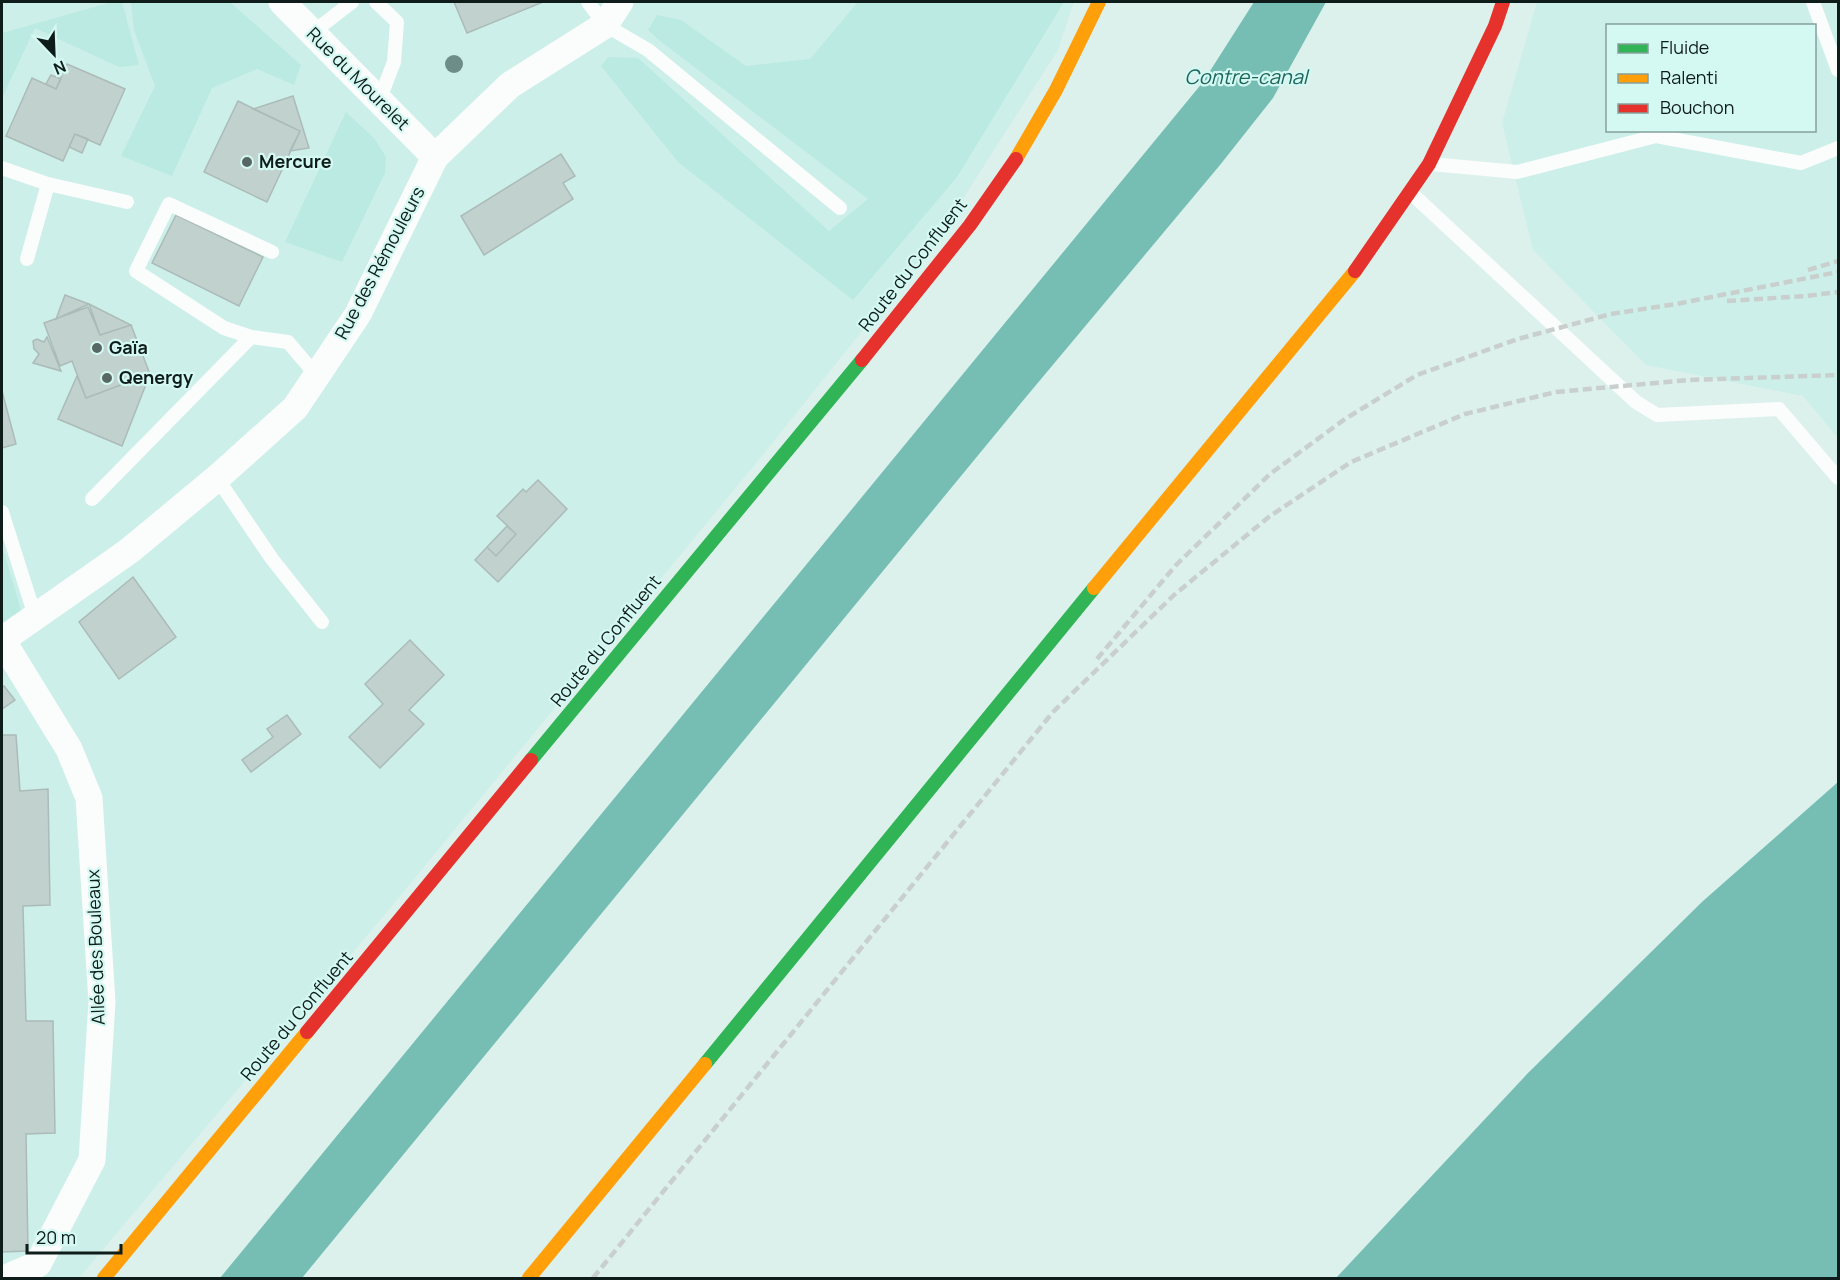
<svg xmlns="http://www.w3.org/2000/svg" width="1840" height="1280" font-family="Manrope,sans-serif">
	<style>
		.built { fill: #cdefe9; fill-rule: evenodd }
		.green { fill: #baeae2 }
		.water { fill: #76beb3 }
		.building { fill: #c1d1ce; stroke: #abbbb8; stroke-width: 1.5 }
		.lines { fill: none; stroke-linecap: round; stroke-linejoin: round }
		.lane { stroke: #fafdfc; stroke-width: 14 }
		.street { stroke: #fafdfc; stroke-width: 27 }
		.fast { stroke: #30b455; stroke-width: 14 }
		.slow { stroke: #ff9f0a; stroke-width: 14 }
		.jam { stroke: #e5322d; stroke-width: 14 }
		.rail { stroke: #c8cfcd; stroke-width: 4.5; stroke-dasharray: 9 4.5; stroke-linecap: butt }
		.tree { fill: #6c8d88 }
		.poi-dot { fill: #576764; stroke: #d4f8f2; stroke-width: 2 }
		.labels { text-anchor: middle; stroke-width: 4.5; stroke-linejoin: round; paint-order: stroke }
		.street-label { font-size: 18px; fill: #0f1d1a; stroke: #d4f8f2 }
		.poi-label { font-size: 18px; font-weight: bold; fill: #0f1d1a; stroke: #d4f8f2; text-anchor: start }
		.water-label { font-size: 20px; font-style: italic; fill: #1b655c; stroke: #d4f8f2 }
	</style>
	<rect width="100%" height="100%" fill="#dcf0ec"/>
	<path class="built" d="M2,2H1074L1058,50L943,230L761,457L391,907L79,1278H2Z
		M1537,2H1838V438L1803,396L1646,365L1533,250L1502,123ZM1608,26H1814V130H1608Z"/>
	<path class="green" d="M112,2H122L139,65L119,67L35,28L2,98V33Z
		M131,2H230L301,65L294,85L257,69L212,88L172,176L121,156L155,86L134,30Z
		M858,2H1064L957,177L853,300L678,162L601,66L608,57L638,58L829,231L868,199L660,41L648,30L657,15L681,20L746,66L810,59Z
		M346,112L374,138L386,157L385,173L342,262L285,242Z
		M2,545L25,624L2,631Z"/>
	<path class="water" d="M1254,2H1326L1273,98L1220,165L1021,403L302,1278H220L1203,82Z
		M1838,782V1278H1336L1528,1073L1703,901Z"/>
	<path class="building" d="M454,2H543L467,33Z
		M67,64L125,89L100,145L75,134L63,161L6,136L32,78L56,89Z
		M51,75L61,79L56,89L46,84Z
		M293,96L309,148L290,151L300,131L253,109Z
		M238,101L300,131L267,202L204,172Z
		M75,134L88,139L82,153L69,147Z
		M561,154L575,176L563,183L573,199L484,255L461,216Z
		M176,215L263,257L239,306L152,263Z
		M65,295L89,304L56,319Z
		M89,304L131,325L100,335Z
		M88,307L100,335L131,325L150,374L86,398L72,361L60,366L44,323Z
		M47,337L61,371L33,363L39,354L34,349L33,341L37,339L44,342Z
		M150,374L122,446L58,419L77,376L86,398Z
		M2,391L16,444L2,448Z
		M538,480L567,509L498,582L475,560L487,547L496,556L516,534L497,516L523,489L526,492Z
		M507,526L516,534L496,556L487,547Z
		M133,577L176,637L119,679L79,622Z
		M410,640L444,675L409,710L424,724L380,768L349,737L383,704L365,684Z
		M4,686L15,700L2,709V687Z
		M287,715L301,734L251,772L242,760L273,737L267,729Z
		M2,735H16L20,791L48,789L50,905L23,906L26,1021H53L55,1133L26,1134L28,1251L2,1252Z"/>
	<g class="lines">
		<path class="lane" d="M376,2L397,22L394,62L379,101
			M588,2L605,25L648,50L840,208
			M1813,2L1838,70
			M312,33L352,2
			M1431,164L1517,172L1656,136L1801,163L1838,148
			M2,168L48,184L127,202
			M1410,192L1636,402L1657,415L1779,409L1838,478
			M272,252L169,204L136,271L224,328L251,337L288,342L317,376
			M27,259L48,184
			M217,478L272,559L322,622
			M92,499L251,337
			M2,512L35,616"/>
		<path class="street" d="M282,2L435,157
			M2,640L129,551L217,478L295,408L358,314L435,157L510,85L605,25L620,2
			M2,640L69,749L89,798L102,1002L92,1160L38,1264L6,1278"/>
		<path class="fast" d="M531,760L862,360
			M705,1064L1094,588"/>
		<path class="slow" d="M1016,159L1056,90L1099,2
			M1094,588L1355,271
			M104,1278L307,1032
			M529,1278L705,1064"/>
		<path class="jam" d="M1355,271L1429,164L1495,26L1503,2
			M862,360L970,225L1016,159
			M307,1032L531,760"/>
		<path class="rail" d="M1808,270L1838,261
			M1727,301L1806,296L1838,292
			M1097,659L1176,565L1270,474L1345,419L1417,375L1518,339L1611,314L1676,304L1838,272
			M593,1278L1053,712L1174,595L1270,516L1351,462L1465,414L1556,392L1688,380L1838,375"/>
	</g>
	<circle class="tree" cx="454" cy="64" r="9"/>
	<g class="poi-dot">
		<circle cx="247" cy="162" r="6"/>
		<circle cx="97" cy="348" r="6"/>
		<circle cx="107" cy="378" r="6"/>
	</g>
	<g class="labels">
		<g class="street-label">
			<text transform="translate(358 79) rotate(45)" y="6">Rue du Mourelet</text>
			<text transform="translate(380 263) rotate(-62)" y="6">Rue des Rémouleurs</text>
			<text transform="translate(913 265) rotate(-52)" y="6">Route du Confluent</text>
			<text transform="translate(606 641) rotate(-51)" y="6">Route du Confluent</text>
			<text transform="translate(96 947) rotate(-92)" y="6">Allée des Bouleaux</text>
			<text transform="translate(297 1016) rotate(-50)" y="6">Route du Confluent</text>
		</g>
		<g class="poi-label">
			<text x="259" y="168">Mercure</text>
			<text x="109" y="354">Gaïa</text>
			<text x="119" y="384">Qenergy</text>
		</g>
		<g class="water-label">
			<text x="1246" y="84">Contre-canal</text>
		</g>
	</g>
	<rect width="1840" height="1280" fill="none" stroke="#0f1d1a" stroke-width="6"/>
	<rect x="1606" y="24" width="210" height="108" fill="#d4f8f2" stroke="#85a09c" stroke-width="1.5"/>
	<rect x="1618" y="44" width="30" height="9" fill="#30b455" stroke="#85a09c" stroke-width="1.5"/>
	<text x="1660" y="54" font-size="18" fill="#0f1d1a">Fluide</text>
	<rect x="1618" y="74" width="30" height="9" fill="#ff9f0a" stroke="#85a09c" stroke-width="1.5"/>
	<text x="1660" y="84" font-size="18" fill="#0f1d1a">Ralenti</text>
	<rect x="1618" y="104" width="30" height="9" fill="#e5322d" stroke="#85a09c" stroke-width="1.5"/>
	<text x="1660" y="114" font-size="18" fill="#0f1d1a">Bouchon</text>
	<g transform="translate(54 54) rotate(157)" stroke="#d4f8f2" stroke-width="4.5" paint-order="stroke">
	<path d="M0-4.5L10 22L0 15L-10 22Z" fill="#0f1d1a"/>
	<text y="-9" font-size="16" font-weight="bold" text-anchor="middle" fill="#0f1d1a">N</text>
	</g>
	<path d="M27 1244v9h94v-9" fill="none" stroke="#0f1d1a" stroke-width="3"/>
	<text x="36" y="1244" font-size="18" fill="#0f1d1a" stroke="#d4f8f2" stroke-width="4.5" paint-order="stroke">20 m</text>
</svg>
